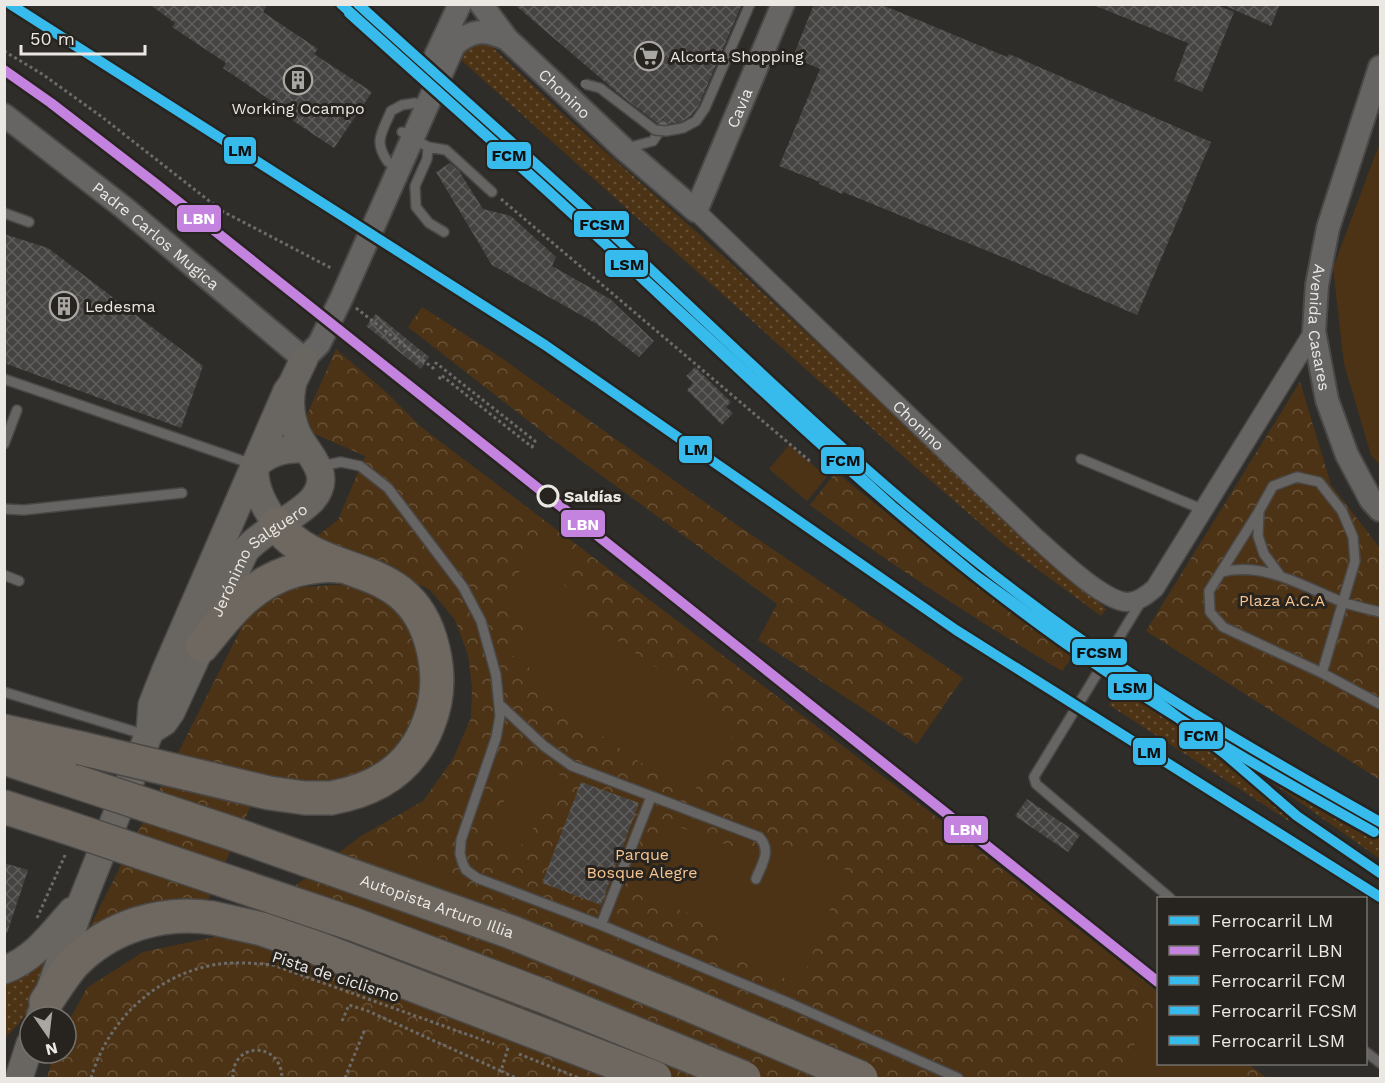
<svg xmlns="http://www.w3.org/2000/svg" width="1385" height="1083" font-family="'Work Sans',sans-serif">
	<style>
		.grass { fill: url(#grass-dots) }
		.forest { fill: url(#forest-crowns) }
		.garden { fill: #4d3315 }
		.building { fill: url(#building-cross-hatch) }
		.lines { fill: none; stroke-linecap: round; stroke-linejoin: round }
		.service-casing { stroke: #494846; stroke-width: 12 }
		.minor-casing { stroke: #494846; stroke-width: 21 }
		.tertiary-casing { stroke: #494846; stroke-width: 26 }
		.secondary-casing { stroke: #494846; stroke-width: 30 }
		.motorway-casing { stroke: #494846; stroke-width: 36 }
		.path { stroke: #6d6b69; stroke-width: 3; stroke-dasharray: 3 3; stroke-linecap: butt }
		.service { stroke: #666563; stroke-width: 9 }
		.minor { stroke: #666563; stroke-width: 18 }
		.tertiary { stroke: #666563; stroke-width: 22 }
		.secondary { stroke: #696561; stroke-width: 27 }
		.motorway { stroke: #6f6860; stroke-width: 33 }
		.service-bridge-casing { stroke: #494846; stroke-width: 12; stroke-linecap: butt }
		.motorway-bridge-casing { stroke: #494846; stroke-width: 36; stroke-linecap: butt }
		.service-bridge { stroke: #666563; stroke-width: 9 }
		.motorway-bridge { stroke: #6f6860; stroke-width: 33 }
		.rail-1-casing { stroke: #27231e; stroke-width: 15 }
		.rail-2-casing { stroke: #27231e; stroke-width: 15 }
		.rail-3-casing { stroke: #27231e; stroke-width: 15 }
		.rail-4-casing { stroke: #27231e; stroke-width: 15 }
		.rail-5-casing { stroke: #27231e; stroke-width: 15 }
		.rail-1 { stroke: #37bbed; stroke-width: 10 }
		.rail-2 { stroke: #c483df; stroke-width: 10 }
		.rail-3 { stroke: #37bbed; stroke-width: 10 }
		.rail-4 { stroke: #37bbed; stroke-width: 10 }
		.rail-5 { stroke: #37bbed; stroke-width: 10 }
		.stop-dot { fill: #27231e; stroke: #ebe8e4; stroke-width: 3 }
		.labels { text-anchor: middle; stroke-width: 6; stroke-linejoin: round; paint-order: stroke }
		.poi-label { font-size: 16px; fill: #ebe8e4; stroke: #27231e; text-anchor: start }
		.street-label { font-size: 16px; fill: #ebe8e4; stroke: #27231e }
		.stop-label { font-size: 16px; font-weight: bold; fill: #ebe8e4; stroke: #27231e; text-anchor: start }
		.park-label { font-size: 16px; fill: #f8c490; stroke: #27231e }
		.line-badge { stroke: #27231e; stroke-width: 2 }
		.badge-label { font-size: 16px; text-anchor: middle; font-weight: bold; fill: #fff }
		.pale-badge-label { font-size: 16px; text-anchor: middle; font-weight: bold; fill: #111 }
	</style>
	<defs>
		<pattern id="grass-dots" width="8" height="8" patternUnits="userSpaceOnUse" patternTransform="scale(1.5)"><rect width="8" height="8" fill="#4d3315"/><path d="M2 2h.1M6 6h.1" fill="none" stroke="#675137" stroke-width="1.8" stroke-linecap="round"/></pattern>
		<pattern id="forest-crowns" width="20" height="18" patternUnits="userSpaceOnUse" patternTransform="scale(1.5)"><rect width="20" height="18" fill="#4d3315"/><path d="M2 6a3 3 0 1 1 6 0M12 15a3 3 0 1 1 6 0" fill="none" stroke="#675137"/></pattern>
		<pattern id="building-cross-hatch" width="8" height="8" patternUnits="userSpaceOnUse" patternTransform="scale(1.5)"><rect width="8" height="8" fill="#464442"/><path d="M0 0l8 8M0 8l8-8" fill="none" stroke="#615f5d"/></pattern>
	</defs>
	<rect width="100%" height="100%" fill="#2f2d2a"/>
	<path class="grass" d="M472,40L489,44L566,117L700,235L1106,609L1101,616L1005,545L914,466L460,59L461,50Z
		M1121,688L1178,726L1285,811L1289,821L1109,705Z
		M1276,774L1380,832V859L1271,782Z
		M47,956C37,988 33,1015 5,1037V981Z"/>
	<path class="forest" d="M422,307L500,357L734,523L963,678L917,744L758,640L777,604L549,437L408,327Z
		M336,349L387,393L421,427L955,831L1158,992V1064H1248L1267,1078H47L54,1053H66V1026L87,988L143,952L233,933L361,836L423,801L453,759L471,718L472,686L468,655L455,620L430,590L399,574L312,540L338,520L365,456L313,433L307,415Z
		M1300,382L1331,485L1380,548V780L1146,631Z
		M836,472L916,537L1072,657L1062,671C975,619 891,565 810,505Z
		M352,584L399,605L424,637L427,703L398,757L363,778L323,787L263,779L205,907L77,952L249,613L290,588Z"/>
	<path class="garden" d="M1380,142V465L1371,455L1344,364L1333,268Z
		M789,445L827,477L807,501L769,469Z
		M547,533L578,555L560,582L592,605L584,617L740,726L690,797L533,688L541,676L510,654L529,627L496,604Z
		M533,758L566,779L517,852L485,830Z
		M666,822L753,855L743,879L756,884L774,841L846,870L800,984L714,951L723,927L638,893Z
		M375,846L416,861L371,981L330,966Z
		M417,862L458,877L414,997L373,982Z
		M1148,1013L1158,1017V1064H1215L1251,1078H1120Z"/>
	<path class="building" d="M149,4H268L263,12L318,49L314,54L372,92L334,148L274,108L276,104L223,68L226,63L172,27L175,23Z
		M514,4H742L699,105L691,116L681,122L669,124L663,119L657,123L619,94Z
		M814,4H880L1007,57L1009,54L1211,142L1137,315L1017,263L843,192L842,194L819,184L820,182L779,166L820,69L793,57Z
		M1091,4H1215L1234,12L1202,92L1174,80L1188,43Z
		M1221,4H1280L1271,26Z
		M450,163L459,171L483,209L511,216L556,257L552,266L610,299L654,341L639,357L597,324L492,265L436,172Z
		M4,234L48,248L203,366L181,428L4,363Z
		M376,314L429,357L421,369L366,326Z
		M695,367L731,402L726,407L733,413L722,425L687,390L693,383L686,376Z
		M581,782L639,803L601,905L542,883Z
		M1027,799L1080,835L1068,852L1015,816Z
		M4,863L28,870L7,933H4Z"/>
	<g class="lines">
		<g class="service-casing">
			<path id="service" d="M683,128L696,121L705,108L750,4
				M402,132L428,147L446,150L492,192
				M428,147L427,159L415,186L416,207L429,223L444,232
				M627,148L653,141L663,126
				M388,162C373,141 382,133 391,111L402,105L415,103
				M4,213L29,222
				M4,379L252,464
				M4,444L17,410
				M1081,459L1204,510
				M321,466L341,462L360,466L388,488L463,587L481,621L496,675L500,716L496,738L461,840L460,854L463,864L466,870L477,878L601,925L789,1003L958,1078
				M4,509L24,510L182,493
				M1221,572L1258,513
				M1279,574L1264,554L1258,536L1259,511L1273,486L1297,477L1319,482L1342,511L1353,537L1355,561L1322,673
				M4,575L19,581
				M1142,600L1034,777L1036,784L1170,898
				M1380,612C1367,609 1353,606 1340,601C1300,585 1265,562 1221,572L1209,591L1210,612L1223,627L1322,673L1380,704
				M4,692L146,735
				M499,704L544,746L572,766L759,837C772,850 762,864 756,879
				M601,925L651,797
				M1366,1052L1380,1063"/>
		</g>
		<g class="minor-casing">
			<g id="minor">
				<path id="s1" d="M696,211L1034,536C1055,554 1100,599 1126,602C1137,603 1147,595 1155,588L1314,331"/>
			</g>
		</g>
		<g class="tertiary-casing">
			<g id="tertiary">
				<path id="s2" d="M481,4L507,39L624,149L696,211L783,4"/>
				<path d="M436,55L460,4"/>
				<path id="s3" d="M1380,67L1328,228L1317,285L1314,331L1327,400L1347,455L1371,500L1380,510"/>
				<path id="s4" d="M4,115L123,207L304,359"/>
				<path d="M304,359L319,344L342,297L454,45C472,29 486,29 507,39"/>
			</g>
		</g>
		<g class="secondary-casing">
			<g id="secondary">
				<path d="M276,524C265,507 253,488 255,466C269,451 287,448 306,449"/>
				<path id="s5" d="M150,731L164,722L171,712L245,551C264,529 293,520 312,500C335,474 307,455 297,433C291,419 289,403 292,387"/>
				<path d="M4,970C34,959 52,934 72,911"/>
				<path d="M40,1017L83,899L150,731L152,705L165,672L287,391L292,384L304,359"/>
				<path d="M19,1078L30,1044"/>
			</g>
		</g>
		<g class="motorway-casing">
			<path id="motorway" d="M276,524C324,585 411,553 433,649C439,674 438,701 428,725C411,769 376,790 331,798
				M202,646C230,611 251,583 296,570C310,567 324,564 338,566
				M4,731L80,748
				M4,758L77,782
				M4,807L63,826
				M46,1002C55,989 63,976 73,964C109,926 163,910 213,918"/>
		</g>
		<path class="path" d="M4,51L42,74L102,117L222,211L333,269
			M501,199L811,462
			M356,308L433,368L436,363L535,441L532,447L441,375L438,382
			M37,918L66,853
			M342,1021L349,1005L368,1011L501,1071
			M508,1048L501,1071L516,1078
			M519,1054L579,1078
			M91,1078C107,1023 151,979 208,966C230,961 251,963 273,965L494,1044
			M233,1078C231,1042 281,1040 282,1078
			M345,1078L365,1029"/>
		<use href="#service" class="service"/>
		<use href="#minor" class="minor"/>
		<use href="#tertiary" class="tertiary"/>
		<use href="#secondary" class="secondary"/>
		<use href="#motorway" class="motorway"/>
		<g class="service-bridge-casing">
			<path id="service-bridge" d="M585,84L600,88L655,130L666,131L683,128"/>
		</g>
		<g class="motorway-bridge-casing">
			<g id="motorway-bridge">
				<path d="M80,748L269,793L305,798H331"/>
				<path id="s6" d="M77,782L231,833L511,932L683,1002L861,1078"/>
				<path d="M63,826L353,924L543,996L744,1078"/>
				<path d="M213,918L262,929L317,948L655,1078"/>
			</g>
		</g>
		<use href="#service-bridge" class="service-bridge"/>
		<use href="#motorway-bridge" class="motorway-bridge"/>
		<g class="rail-1-casing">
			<path id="rail-1" d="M10,4L545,345L956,630L1380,897"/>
		</g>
		<g class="rail-2-casing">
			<path id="rail-2" d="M4,70L51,103L156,184L1158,982"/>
		</g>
		<g class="rail-3-casing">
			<path id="rail-3" d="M341,4L546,189L892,506L975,575L1077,648L1158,702L1225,754L1297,816L1380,873"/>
		</g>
		<g class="rail-4-casing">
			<path id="rail-4" d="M358,4C449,87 542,168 632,252C760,372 887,496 1028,601C1139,685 1260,754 1380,822"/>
		</g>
		<g class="rail-5-casing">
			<path id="rail-5" d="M349,13C442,97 537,180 629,266C756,385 882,507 1021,611C1132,695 1253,764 1374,832"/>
		</g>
		<use href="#rail-1" class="rail-1"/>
		<use href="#rail-2" class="rail-2"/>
		<use href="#rail-3" class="rail-3"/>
		<use href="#rail-4" class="rail-4"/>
		<use href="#rail-5" class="rail-5"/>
	</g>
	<defs>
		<g id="supermarket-ring" transform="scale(1.5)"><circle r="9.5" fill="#27231e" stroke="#a9a7a3" stroke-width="1.5"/><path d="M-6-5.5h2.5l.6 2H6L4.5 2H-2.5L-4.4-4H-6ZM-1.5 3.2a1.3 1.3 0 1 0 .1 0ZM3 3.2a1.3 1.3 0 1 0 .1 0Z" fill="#a9a7a3"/></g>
		<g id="building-ring" transform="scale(1.5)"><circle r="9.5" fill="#27231e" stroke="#a9a7a3" stroke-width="1.5"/><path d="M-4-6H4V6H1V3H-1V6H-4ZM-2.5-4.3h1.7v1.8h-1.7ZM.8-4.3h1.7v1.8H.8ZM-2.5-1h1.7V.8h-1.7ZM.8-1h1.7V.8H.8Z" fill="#a9a7a3"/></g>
	</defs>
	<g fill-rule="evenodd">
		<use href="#supermarket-ring" x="649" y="56"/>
		<use href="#building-ring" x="298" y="80"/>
		<use href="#building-ring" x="64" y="306"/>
	</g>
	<circle class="stop-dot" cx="548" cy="496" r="10"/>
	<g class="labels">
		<g class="poi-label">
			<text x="670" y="62">Alcorta Shopping</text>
			<text x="298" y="114" text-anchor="middle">Working Ocampo</text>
			<text x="85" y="312">Ledesma</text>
		</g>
		<g class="street-label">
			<text dy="6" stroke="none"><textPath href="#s2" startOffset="123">Chonino</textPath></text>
			<text dy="6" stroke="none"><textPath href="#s2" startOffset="411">Cavia</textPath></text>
			<text dy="6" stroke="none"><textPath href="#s4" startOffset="194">Padre Carlos Mugica</textPath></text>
			<text dy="6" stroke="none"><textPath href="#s3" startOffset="270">Avenida Casares</textPath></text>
			<text dy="6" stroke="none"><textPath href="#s1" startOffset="309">Chonino</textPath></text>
			<text dy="6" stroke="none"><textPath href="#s5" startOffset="208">Jerónimo Salguero</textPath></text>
			<text dy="6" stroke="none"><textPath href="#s6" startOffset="381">Autopista Arturo Illia</textPath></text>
			<text transform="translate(336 976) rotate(18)" y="6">Pista de ciclismo</text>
		</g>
		<g class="stop-label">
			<text x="564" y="502">Saldías</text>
		</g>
		<g class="park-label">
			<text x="1282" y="606">Plaza A.C.A</text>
			<text x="642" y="860">Parque<tspan x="642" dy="18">Bosque Alegre</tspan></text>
		</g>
	</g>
	<g class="line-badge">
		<rect x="223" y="136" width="34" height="29" rx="6" fill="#37bbed"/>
		<rect x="486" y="141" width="46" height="29" rx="6" fill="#37bbed"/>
		<rect x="176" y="204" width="46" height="29" rx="6" fill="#c483df"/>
		<rect x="573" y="210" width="57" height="28" rx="6" fill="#37bbed"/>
		<rect x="604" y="249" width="45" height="29" rx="6" fill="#37bbed"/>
		<rect x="678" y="435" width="35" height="29" rx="6" fill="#37bbed"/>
		<rect x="820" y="446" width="45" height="29" rx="6" fill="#37bbed"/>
		<rect x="560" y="509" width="46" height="29" rx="6" fill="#c483df"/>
		<rect x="1071" y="638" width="57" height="28" rx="6" fill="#37bbed"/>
		<rect x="1107" y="673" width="46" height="28" rx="6" fill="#37bbed"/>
		<rect x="1178" y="721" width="46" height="29" rx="6" fill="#37bbed"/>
		<rect x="1132" y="737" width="35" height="29" rx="6" fill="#37bbed"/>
		<rect x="943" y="815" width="46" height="29" rx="6" fill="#c483df"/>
	</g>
	<g class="badge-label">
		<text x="199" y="224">LBN</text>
		<text x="583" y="530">LBN</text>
		<text x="966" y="835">LBN</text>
	</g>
	<g class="pale-badge-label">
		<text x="240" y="156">LM</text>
		<text x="509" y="161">FCM</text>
		<text x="602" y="230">FCSM</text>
		<text x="627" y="270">LSM</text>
		<text x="696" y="455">LM</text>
		<text x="843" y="466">FCM</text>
		<text x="1099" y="658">FCSM</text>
		<text x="1130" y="693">LSM</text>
		<text x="1201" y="741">FCM</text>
		<text x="1149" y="758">LM</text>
	</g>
	<rect width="1385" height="1083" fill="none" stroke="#ebe8e4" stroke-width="12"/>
	<rect x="1157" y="897" width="210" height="168" fill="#27231e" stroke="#75726d" stroke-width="1.5"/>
	<rect x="1169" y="916" width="30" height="9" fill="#37bbed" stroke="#75726d" stroke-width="1.5"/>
	<text x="1211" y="927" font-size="18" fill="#ebe8e4">Ferrocarril LM</text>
	<rect x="1169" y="946" width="30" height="9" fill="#c483df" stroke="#75726d" stroke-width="1.5"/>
	<text x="1211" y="957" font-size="18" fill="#ebe8e4">Ferrocarril LBN</text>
	<rect x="1169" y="976" width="30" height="9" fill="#37bbed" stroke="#75726d" stroke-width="1.5"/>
	<text x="1211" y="987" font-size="18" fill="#ebe8e4">Ferrocarril FCM</text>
	<rect x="1169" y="1006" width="30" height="9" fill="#37bbed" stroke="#75726d" stroke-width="1.5"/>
	<text x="1211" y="1017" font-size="18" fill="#ebe8e4">Ferrocarril FCSM</text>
	<rect x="1169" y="1036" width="30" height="9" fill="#37bbed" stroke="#75726d" stroke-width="1.5"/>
	<text x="1211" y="1047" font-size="18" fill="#ebe8e4">Ferrocarril LSM</text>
	<g transform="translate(48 1035) rotate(166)"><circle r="28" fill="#27231e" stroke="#75726d" stroke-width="1.5"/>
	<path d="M0-4.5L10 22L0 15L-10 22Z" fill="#a9a7a3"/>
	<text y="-9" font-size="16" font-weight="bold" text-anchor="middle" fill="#ebe8e4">N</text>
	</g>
	<path d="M21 45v9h124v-9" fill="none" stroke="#ebe8e4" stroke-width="3"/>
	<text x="30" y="45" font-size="18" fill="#ebe8e4" stroke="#27231e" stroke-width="4.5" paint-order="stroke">50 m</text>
</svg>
